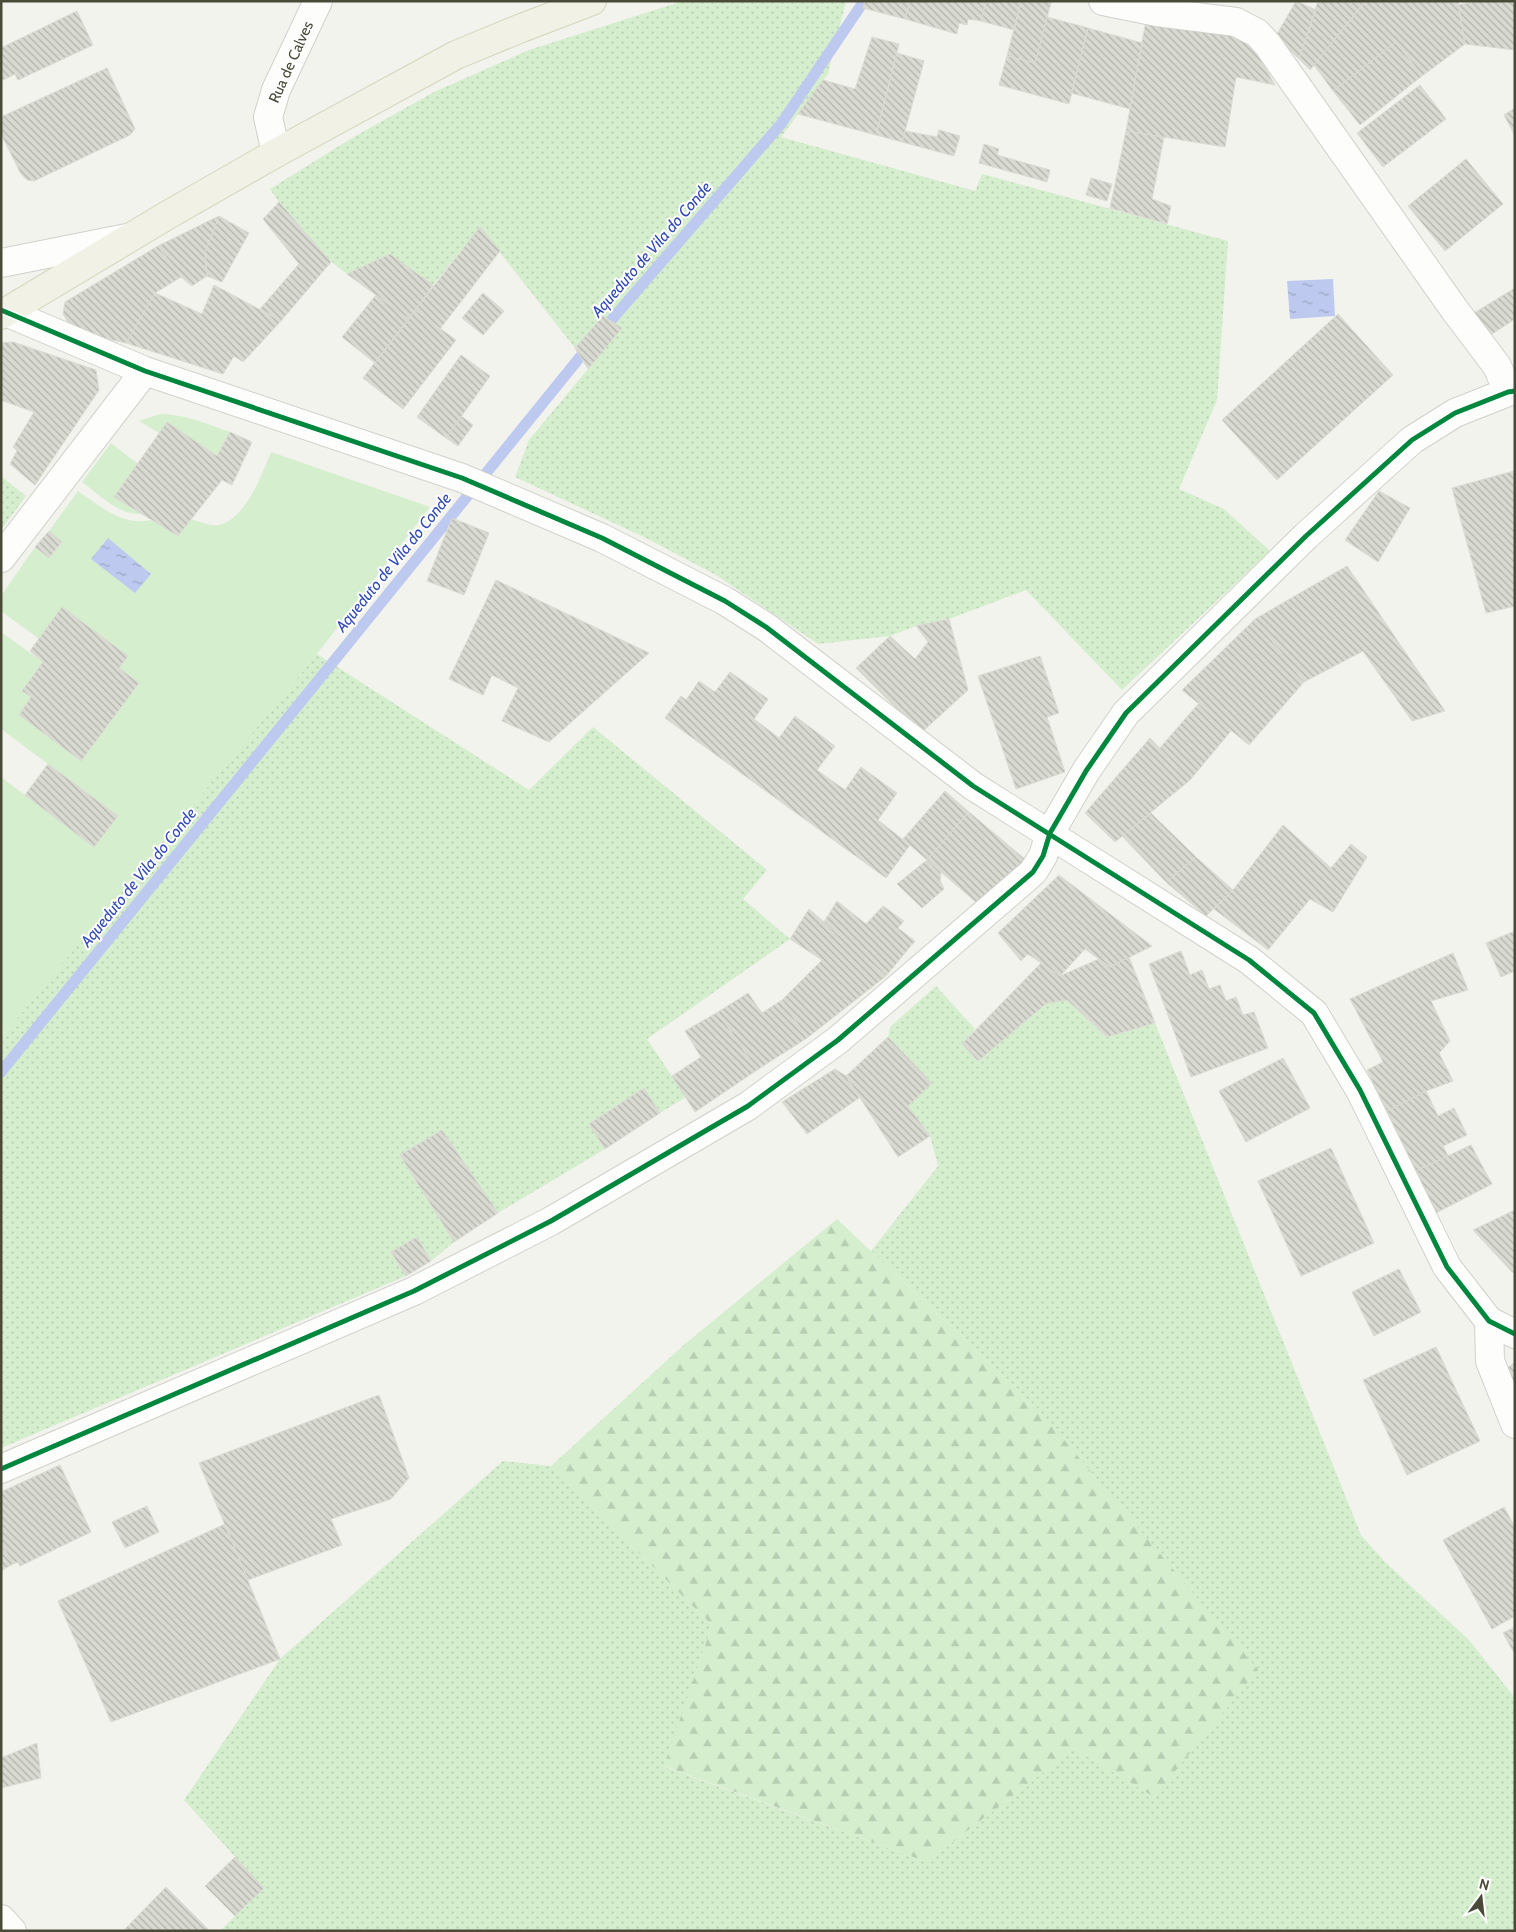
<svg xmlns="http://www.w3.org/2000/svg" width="1516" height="1932" font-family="Cabin,sans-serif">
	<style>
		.grass { fill: url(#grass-dots) }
		.forest { fill: url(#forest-firs) }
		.garden { fill: #d5eece }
		.water { fill: url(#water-ripples) }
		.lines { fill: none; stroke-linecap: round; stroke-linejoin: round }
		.stream { stroke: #bec9f0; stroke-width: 11 }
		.building { fill: url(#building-back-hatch); stroke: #dbdbd3 }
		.minor-casing { stroke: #d0d1cb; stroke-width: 30 }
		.tertiary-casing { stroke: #d0d1cb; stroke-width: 30 }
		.primary-casing { stroke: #d3d5bb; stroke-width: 30 }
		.minor { stroke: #fdfdfc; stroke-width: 28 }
		.tertiary { stroke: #fdfdfc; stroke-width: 28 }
		.primary { stroke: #f1f2e5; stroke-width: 28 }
		.cycleway-casing { stroke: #fff; stroke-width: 8 }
		.cycleway { stroke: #00873e; stroke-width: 5 }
		.labels { text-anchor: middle; stroke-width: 4; stroke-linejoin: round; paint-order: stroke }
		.street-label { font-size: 15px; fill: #4a4a38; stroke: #fff }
		.water-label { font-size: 16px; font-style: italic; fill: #304ab7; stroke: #fff }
	</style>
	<defs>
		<pattern id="grass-dots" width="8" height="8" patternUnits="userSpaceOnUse" patternTransform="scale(1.25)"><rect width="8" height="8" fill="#d5eece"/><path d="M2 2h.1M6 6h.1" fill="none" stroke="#b8ceb2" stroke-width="1.8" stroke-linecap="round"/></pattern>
		<pattern id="forest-firs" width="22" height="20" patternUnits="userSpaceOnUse" patternTransform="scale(1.25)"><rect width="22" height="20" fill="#d5eece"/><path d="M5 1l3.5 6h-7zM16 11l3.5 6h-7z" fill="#b8ceb2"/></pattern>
		<pattern id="water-ripples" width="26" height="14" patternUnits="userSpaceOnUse" patternTransform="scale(1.25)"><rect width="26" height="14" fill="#bec9f0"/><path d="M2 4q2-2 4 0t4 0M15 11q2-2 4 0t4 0" fill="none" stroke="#9ca5c3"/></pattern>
		<pattern id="building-back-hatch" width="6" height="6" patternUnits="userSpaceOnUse" patternTransform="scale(1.25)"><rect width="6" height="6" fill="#d9dad2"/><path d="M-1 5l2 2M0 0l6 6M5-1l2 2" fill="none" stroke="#b2b3ab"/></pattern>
	</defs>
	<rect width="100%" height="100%" fill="#f2f3ed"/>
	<path class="grass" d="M683,1H846L828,74L781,137L975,191L982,174L1228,241L1217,400L1179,489L1224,509L1270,551L1122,690L1026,590L949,619L916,626L890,636L818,644L716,575L646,538L515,477L529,440L622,328L575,348L480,227L433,285L390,255L347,274C319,254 289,218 270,189L352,138L434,92L529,50Z
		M1,476L26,496L1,530Z
		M317,654L529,790L593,727L767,870L743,899L790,939L647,1039L686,1097L660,1113L644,1088L589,1124L605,1149L498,1213L441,1131L400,1155L454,1242L431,1261L417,1237L392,1252L406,1276L1,1448V1038Z
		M936,986L975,1029L962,1044L978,1061L1047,1003L1067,1000L1107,1037L1155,1023L1361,1535L1385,1562L1469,1640L1515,1698V1931H220L263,1888L184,1800L280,1659L503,1461L551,1466L712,1625L665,1767L927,1862L1074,1748L1154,1797L1038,1409L871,1251L938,1166L930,1136L908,1106L932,1083L888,1037L890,1027Z"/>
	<path class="forest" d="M837,1219L1038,1409L1258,1670L1154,1797L1074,1748L927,1862L664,1766L712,1625L551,1466L685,1344Z"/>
	<path class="garden" d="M160,414C185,414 207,424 230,432L217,456L167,422L159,433L139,421Z
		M111,443L138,464L114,497L141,514C118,515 100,495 82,482Z
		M271,452L430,507L317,654L1,1038V777L94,847L118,816L1,729V632L43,662L22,691L31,697L19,715L81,761L139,683L119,668L128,656L39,639L1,611V596L35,547L49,558L62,543L49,531L78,491C101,507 122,526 152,520L178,536L191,519C201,522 215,529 225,523C248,512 262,474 271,452Z"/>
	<path class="water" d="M1333,279L1335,316L1290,319L1287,281Z
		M108,538L151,574L135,593L91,559Z"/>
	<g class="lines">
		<path class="stream" d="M601,332L781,124L864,1
			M1,1072L589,346"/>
	</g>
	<path class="building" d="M865,1H910L905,19L863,8Z
		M910,1H986L981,21L968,19L967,25L959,23L957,34L905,19Z
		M986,1H1021L1014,30L981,21Z
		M1021,1H1044L1051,3L1035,63L1007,56Z
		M1296,1L1316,10L1299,59L1276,36Z
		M1318,1L1365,2L1310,70L1299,59Z
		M1458,1L1465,44L1422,76L1396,42L1333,91L1314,65L1365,1Z
		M1479,1H1515V50L1465,44L1458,5Z
		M77,11L93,45L18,80L15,74L1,81V48Z
		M1047,17L1088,28L1069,104L999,85L1007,56L1035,63Z
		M1146,20L1223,32L1244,39L1255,50L1275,85L1236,77L1225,147L1126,131Z
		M1088,28L1142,43L1130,109L1071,93Z
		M872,37L899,44L876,135L798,114L823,80L855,89Z
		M1396,42L1422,76L1360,125L1333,91Z
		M897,53L924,61L902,142L876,135Z
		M107,68L135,129L130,135L34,181L27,180L21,174L1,134V117Z
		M1420,85L1446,119L1383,167L1357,133Z
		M1515,108V136L1504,115Z
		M939,130L960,136L954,156L902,142L905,131L937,137Z
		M1126,131L1164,137L1152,199L1171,206L1167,224L1110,208Z
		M984,144L999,149L997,155L1050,170L1047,182L979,163Z
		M1466,159L1503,204L1445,251L1408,206Z
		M1091,178L1112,184L1107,201L1086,195Z
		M279,202L331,262L281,321L260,309L299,264L263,219Z
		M219,216L205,253L207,276L192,286L181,277L158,246Z
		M219,216L249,233L222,282L207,276L205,253Z
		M480,227L500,251L440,329L415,310Z
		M158,246L181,277L155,293L126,343L85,334L69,324L63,314L65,302Z
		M390,254L433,285L409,319L347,274Z
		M214,285L281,321L243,362L234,356L223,374L126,343L155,293L202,314Z
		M1515,288V319L1492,334L1474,313Z
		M483,293L504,311L483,335L462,318Z
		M376,295L409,319L375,363L342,337Z
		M415,310L456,340L403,409L363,378Z
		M1338,314L1393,375L1277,480L1222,420Z
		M603,316L622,328L588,369L575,348Z
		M13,342L96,370L99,390L35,485L10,464L17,451L13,447L34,412L1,400V343Z
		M461,355L490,376L446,438L417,417Z
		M461,416L473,425L458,446L446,438Z
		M167,422L217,456L230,432L252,442L232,485L222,480L178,536L114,497Z
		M1514,471L1515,606L1486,613L1452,488Z
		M1379,491L1410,508L1378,562L1345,540Z
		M452,518L489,533L464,595L427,581Z
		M49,531L62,542L49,558L35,547Z
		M1347,566L1445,711L1412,721L1363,651L1304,682L1255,619Z
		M496,580L649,653L549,742L502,721L518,688L492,675L483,695L449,679Z
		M62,607L128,656L119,668L139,683L81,761L19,715L31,697L22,691L43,662L30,651Z
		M949,619L968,690L921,733L856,668L890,636L915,659L928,642L916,626Z
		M1255,619L1304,682L1249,745L1182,690Z
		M1040,656L1059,713L1047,717L1065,772L1016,789L978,676Z
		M730,672L768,699L754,719L779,738L795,716L835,746L817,770L845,790L861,767L897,793L878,820L910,845L886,878L665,718L681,696L686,700L699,681L715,692Z
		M1199,703L1231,731L1190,780L1159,749Z
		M1150,738L1190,780L1115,842L1085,813Z
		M48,764L118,816L94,847L25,795Z
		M945,791L969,812L927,860L903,839Z
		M969,812L1026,860L977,903L927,860Z
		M1151,813L1196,857L1166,882L1122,836Z
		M1283,825L1331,868L1351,844L1367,857L1333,912L1310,899L1268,950L1214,909L1233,890Z
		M1196,857L1233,890L1206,916L1166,882Z
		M927,860L941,872L940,880L944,889L922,908L897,884Z
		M1059,875L1152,946L1110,967L1085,949L1060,976L1028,954L1021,961L998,933Z
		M837,901L866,924L883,906L904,921L898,928L915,941L886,976L824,922Z
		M809,909L886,976L807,1038L782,1000L822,960L790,939Z
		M1515,931V971L1501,977L1486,943Z
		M1181,951L1190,975L1202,970L1209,989L1220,985L1226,1001L1236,997L1243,1015L1254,1012L1268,1048L1191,1077L1149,964Z
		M1453,953L1468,990L1431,1001L1450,1041L1439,1053L1453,1081L1426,1091L1387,1111L1367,1070L1383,1062L1350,999Z
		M1129,957L1155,1023L1107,1037L1067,1000L1047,1003L978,1061L962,1044L1041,963L1060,976L1099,959L1110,967Z
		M748,993L762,1013L782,1000L807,1038L757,1070L718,1012Z
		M718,1012L757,1070L695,1112L672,1076L701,1057L685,1031Z
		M888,1037L932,1083L908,1106L930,1136L898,1157L846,1076Z
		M1283,1058L1310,1108L1246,1142L1219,1091Z
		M835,1069L846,1076L859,1098L807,1134L782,1102Z
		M644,1088L660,1113L605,1149L589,1124Z
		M1426,1091L1438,1116L1454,1108L1467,1135L1443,1146L1448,1156L1416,1171L1387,1111Z
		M442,1130L498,1213L454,1242L400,1155Z
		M1471,1145L1492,1184L1436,1213L1416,1171Z
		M1331,1148L1374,1243L1301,1276L1258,1181Z
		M1515,1210V1271L1513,1273L1473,1230Z
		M417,1237L431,1261L406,1276L391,1252Z
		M1399,1269L1421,1312L1374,1336L1352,1292Z
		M1436,1347L1480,1441L1407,1475L1363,1380Z
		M1515,1362V1397L1505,1370Z
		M379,1395L409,1478L391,1499L331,1519L342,1545L248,1580L199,1463Z
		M60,1465L91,1532L20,1566L18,1562L13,1564L1,1543V1492Z
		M147,1506L159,1532L125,1548L112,1522Z
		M1504,1507L1515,1527V1616L1492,1629L1443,1540Z
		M225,1524L280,1659L111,1722L58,1601Z
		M1,1543L13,1564L1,1571Z
		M1515,1627V1655L1503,1633Z
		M37,1743L41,1778L1,1788V1758Z
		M235,1857L264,1888L235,1916L205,1886Z
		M166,1887L210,1931H123Z"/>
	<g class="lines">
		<g class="minor-casing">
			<path id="minor" d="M1103,1L1157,12L1236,22L1257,33L1268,45L1454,309L1497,366L1508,392
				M276,153L268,117L276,90L318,1
				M6,312L145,371L462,478L602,538L725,601L766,627L973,786L1249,960L1314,1013L1360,1090L1447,1267L1489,1321L1515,1334
				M1,558L145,371
				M1489,1321L1490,1361L1515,1424
				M1,1469L414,1291L551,1221L748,1106L838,1040L1033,872L1043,856L1050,833L1064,809L1086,771L1126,713L1306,536L1412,440L1455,413L1508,392L1515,391
				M1,1919L12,1931"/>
		</g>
		<g class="tertiary-casing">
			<path id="tertiary" d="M1,263L127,238"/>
		</g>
		<g class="primary-casing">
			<path id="primary" d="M1,315L166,216L276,153L456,55L519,29L592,1"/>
		</g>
		<use href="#minor" class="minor"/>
		<use href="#tertiary" class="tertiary"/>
		<use href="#primary" class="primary"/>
		<g class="cycleway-casing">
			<path id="cycleway" d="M1,310L145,371L462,478L602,538L725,601L766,627L973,786L1249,960L1314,1013L1360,1090L1447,1267L1489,1321L1515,1334
				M1,1469L414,1291L551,1221L748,1106L838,1040L1033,872L1043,856L1050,833L1064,809L1086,771L1126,713L1306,536L1412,440L1455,413L1508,392L1515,391"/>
		</g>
		<use href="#cycleway" class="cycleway"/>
	</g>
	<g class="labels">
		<g class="street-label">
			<text transform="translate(291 62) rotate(-66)" y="5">Rua de Calves</text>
		</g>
		<g class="water-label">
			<text transform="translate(651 249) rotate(-49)" y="6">Aqueduto de Vila do Conde</text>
			<text transform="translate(393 562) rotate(-51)" y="6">Aqueduto de Vila do Conde</text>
			<text transform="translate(138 877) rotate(-51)" y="6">Aqueduto de Vila do Conde</text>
		</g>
	</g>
	<rect width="1516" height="1932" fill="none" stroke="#4a4a38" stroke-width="5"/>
	<g transform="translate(1481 1897) rotate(15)" stroke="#ffffff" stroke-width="4" paint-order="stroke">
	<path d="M0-4L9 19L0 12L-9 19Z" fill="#4a4a38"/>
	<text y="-8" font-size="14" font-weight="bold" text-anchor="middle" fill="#4a4a38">N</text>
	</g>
</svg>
